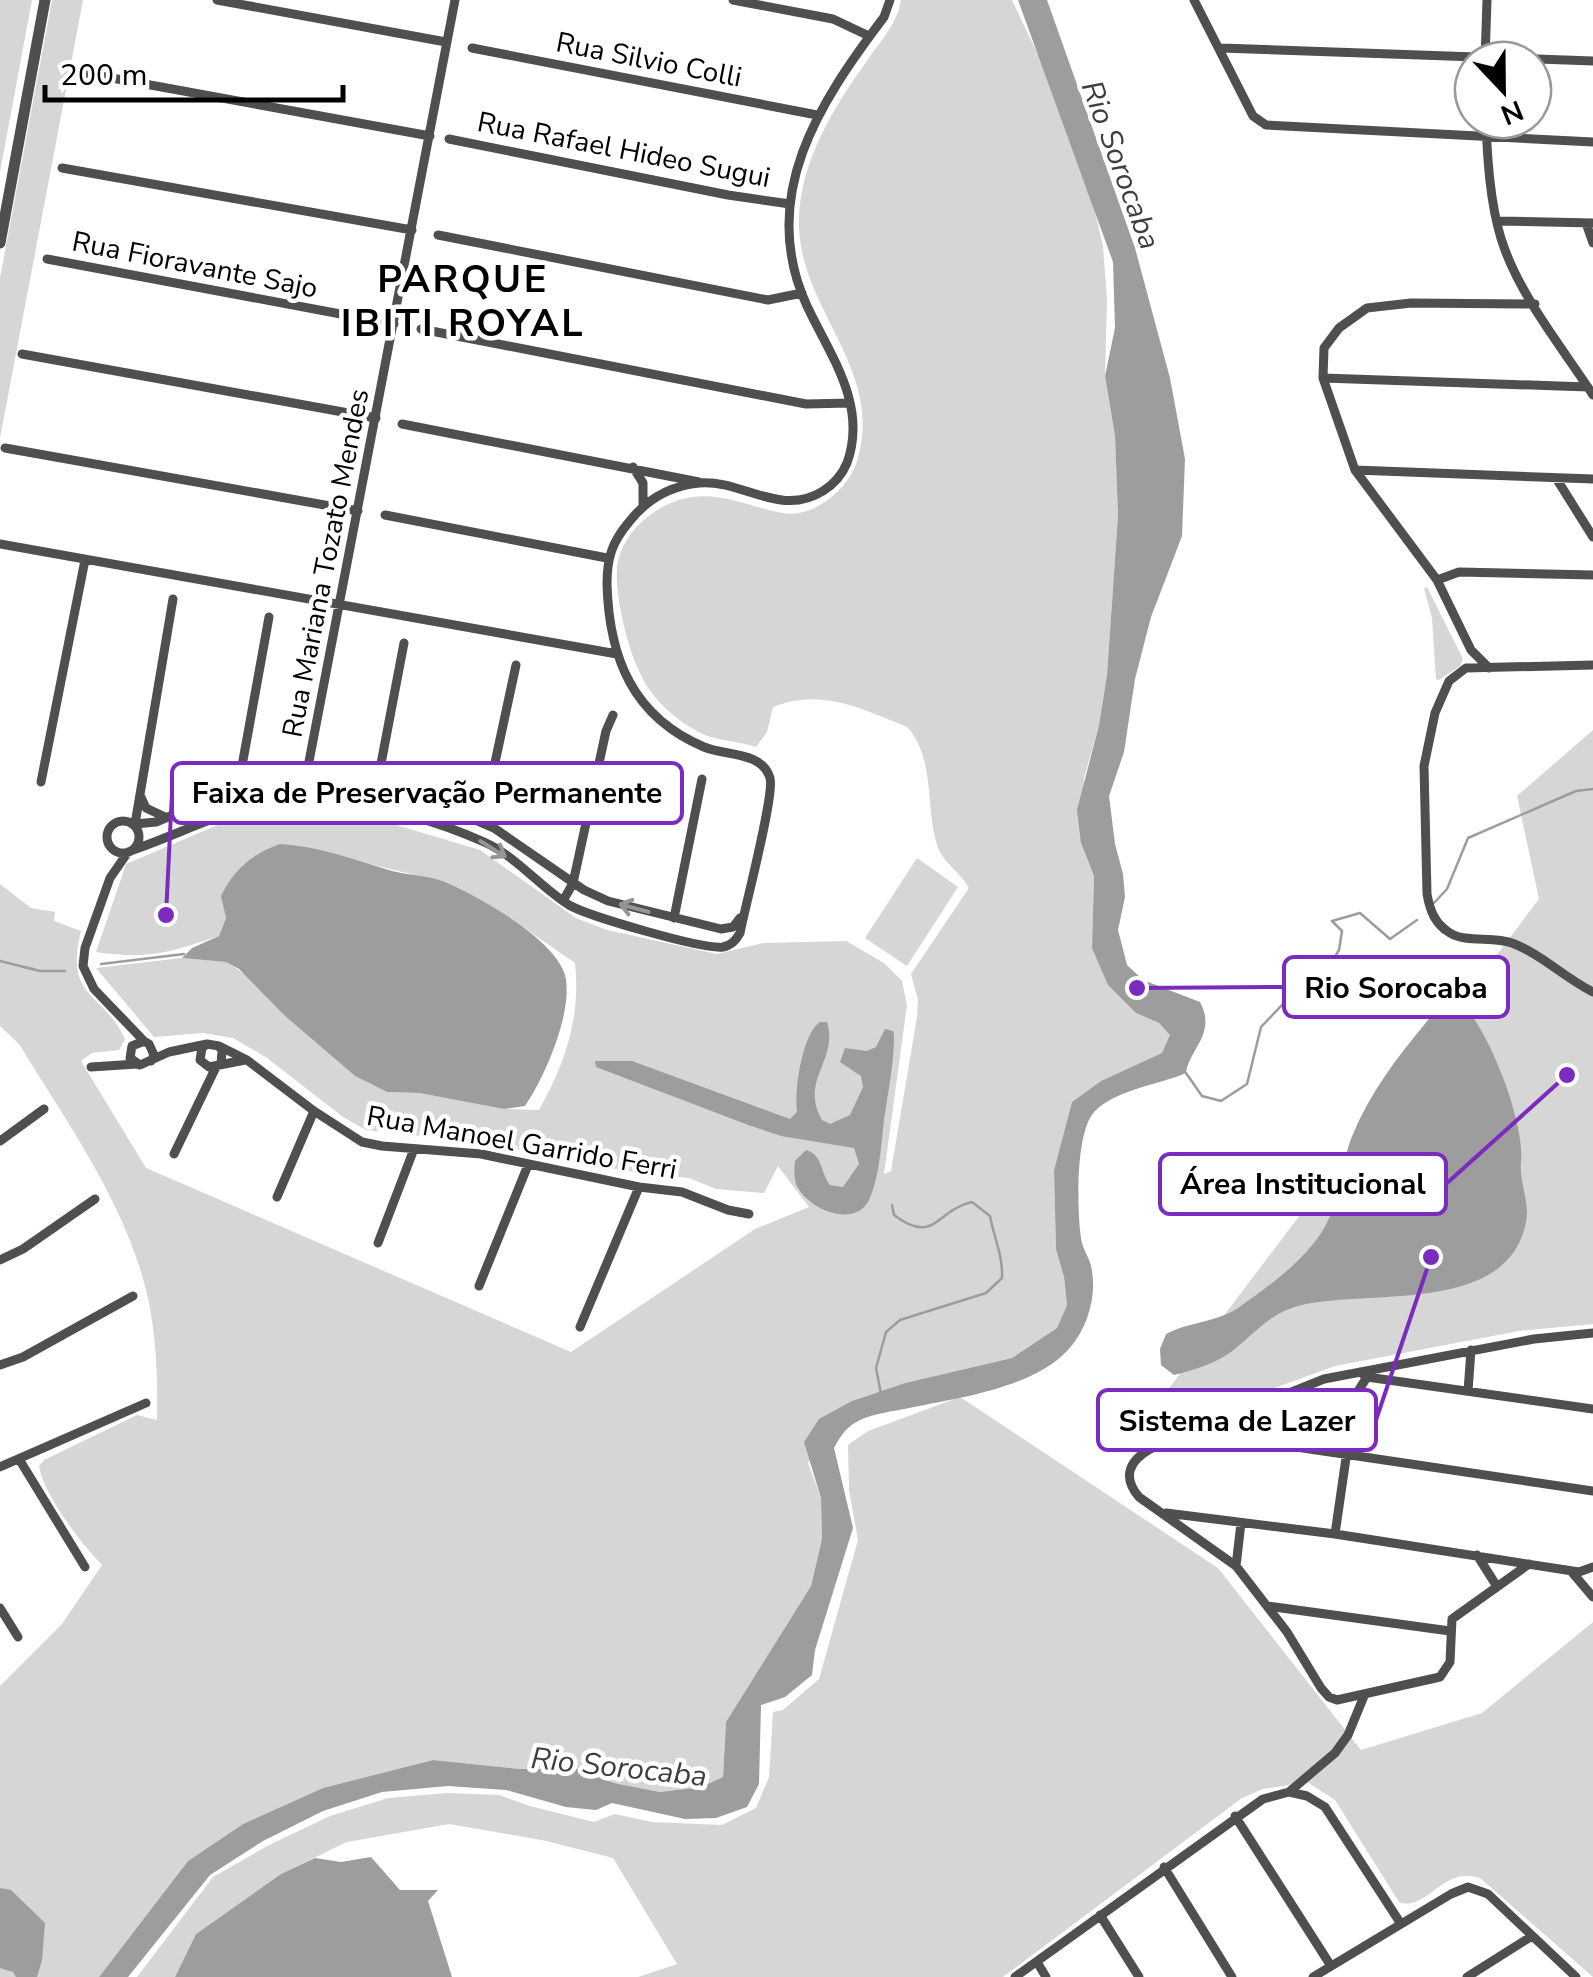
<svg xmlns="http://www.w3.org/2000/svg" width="1593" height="1977" font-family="'Nunito Sans',sans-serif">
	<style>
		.green { fill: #d6d6d6 }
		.water { fill: #9d9d9d }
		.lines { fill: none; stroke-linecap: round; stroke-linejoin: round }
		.stream { stroke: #9d9d9d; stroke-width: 2.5 }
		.minor { stroke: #4f4f4f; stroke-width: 9 }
		.tertiary { stroke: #4f4f4f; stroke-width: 11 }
		.oneway { stroke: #959595 }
		.labels { text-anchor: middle; stroke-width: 9; stroke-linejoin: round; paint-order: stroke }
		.street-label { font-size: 28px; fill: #000; stroke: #fff }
		.water-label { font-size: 30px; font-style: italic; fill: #3e3e3e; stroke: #fff }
		.district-label { font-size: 38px; font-weight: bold; letter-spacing: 2.5px; fill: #000; stroke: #fff }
		.leader { fill: none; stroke: #7b2cbf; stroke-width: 4 }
		.callout-dot { fill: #7b2cbf; stroke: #fff; stroke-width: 4 }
		.callout { fill: #fff; stroke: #7b2cbf; stroke-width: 4 }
		.callout-label { font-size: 30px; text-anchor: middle; font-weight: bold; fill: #000 }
	</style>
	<rect width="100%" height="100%" fill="#fff"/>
	<path class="green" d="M0,0H32L0,172Z
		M52,0H83L0,438V278Z
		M901,0H1012L1040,59L1093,203L1103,246L1107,300L1105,376L1115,436L1118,515L1107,675L1099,725L1084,778L1081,843L1094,876L1092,948L1136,1013L1159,1023L1171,1035L1163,1053L1101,1081L1072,1102L1054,1170L1056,1249L1064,1277L1067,1305L1057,1328L1012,1358L905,1383L852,1401L808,1463L821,1498L822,1539L811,1586L726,1722L723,1777L701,1787L660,1792L614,1783L579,1769H519L433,1760L323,1788L243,1824L188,1861L99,1977H0V1686L62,1624L102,1565C81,1543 44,1496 39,1466L44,1460L137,1415L157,1420C158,1372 156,1322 142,1275C117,1191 64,1118 19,1044L0,1026V884L31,908L55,912L54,921L81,931C64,999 102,990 125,1039L119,1050L92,1053L81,1061L146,1168L571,1352L755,1229L809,1207L778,1166L764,1193L716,1189L689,1178L626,1171L485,1143L366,1130L343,1117L267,1058L233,1038L203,1033L154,1037L96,968L182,958L227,962L254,981L285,1016L355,1076L387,1092L419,1093L504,1109L539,1110C565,1064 581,1017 575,963L516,922L446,883L295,845L222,895L226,918L219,936C170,952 149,960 96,952L126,864L227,821L265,810L314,806L363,815L480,850L576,918L607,930L717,954L763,943L846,941L884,963L902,981L907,1005L884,1174L891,1171L917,1017L918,1000L911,974L969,888C962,874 945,864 939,850C924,813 937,760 907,727C859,708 823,688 773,707L767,732L756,747C739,741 720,741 705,735C677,722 652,700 640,673C628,649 615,597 617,570C619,533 658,501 693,497C724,493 753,508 782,513C813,519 849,489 857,461C886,367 795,308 799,216C802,160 832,110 864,65C878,44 897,25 901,0Z
		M1427,587L1463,659L1460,666L1439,680L1436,679L1432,618L1424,588Z
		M1593,730V1324L1519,1331L1335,1366L1261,1393L1145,1444L1140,1441L1151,1412L1539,899L1517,796Z
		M917,858L958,887L907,966L865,938Z
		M960,1397L1218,1568L1361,1750L1482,1713L1593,1622V1977L1480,1878C1475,1877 1470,1875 1464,1876C1440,1877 1422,1911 1399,1902L1335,1800L1307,1782L1263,1789L1242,1798L1003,1977H638L677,1964L613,1858L542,1840L449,1824L347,1842L281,1874L196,1934L175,1977H137L213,1877L269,1845L330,1816L388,1798L447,1793L499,1795L530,1806L594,1822L615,1814L652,1822L722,1825L756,1808L769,1777L773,1712L783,1710L819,1679L858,1540L849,1490L848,1445L868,1431Z"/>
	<path class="water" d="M1018,0H1047L1135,248L1170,378L1185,459L1182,536L1151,617L1135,679L1124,752L1109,796L1115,844L1123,874L1125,897L1118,930L1127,965L1143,980L1200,1002C1217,1034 1189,1049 1186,1073C1158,1085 1118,1089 1095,1111C1075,1131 1077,1210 1081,1238C1082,1248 1089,1257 1091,1266C1098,1295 1087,1330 1067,1351C1031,1389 953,1399 904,1409C888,1412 866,1415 853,1424C844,1430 839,1439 834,1448L853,1528L815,1650L812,1675L785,1697L761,1705L759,1784L747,1807L716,1818L685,1819L612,1803L596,1810L566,1807L506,1790L448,1786L382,1792L323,1811L263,1841L210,1875L128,1977H99L188,1861L243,1824L323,1788L433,1760L519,1769H579L614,1783L660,1792L701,1787L723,1777L726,1722L811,1586L822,1539L821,1498L804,1442L819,1419L852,1401L905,1383L1012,1358L1057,1328L1067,1305L1064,1277L1056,1249L1054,1170L1072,1102L1101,1081L1162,1053L1170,1035L1159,1023L1136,1013L1108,985L1092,948L1094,876L1081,843L1077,810L1099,725L1107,675L1118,515L1115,436L1105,376L1115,328L1113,262Z
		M280,844C318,846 356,860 392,871C410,876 428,875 445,882C478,896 555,939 565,975C574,1010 545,1077 525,1106L504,1109L419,1093L387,1092L355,1076L285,1016L239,969L226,962L182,958L192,948L219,936L226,918L221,896C234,869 252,854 280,844Z
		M1449,1004L1465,1007C1491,1036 1525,1123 1521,1162C1519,1182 1530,1202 1526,1222C1508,1317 1363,1288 1298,1306C1270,1314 1258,1330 1236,1348C1220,1362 1194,1370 1174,1375L1161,1365L1160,1349L1166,1334C1189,1322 1217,1322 1238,1308C1268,1287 1304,1261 1323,1230C1341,1201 1340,1165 1353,1134C1370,1093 1396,1059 1424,1025L1434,1012Z
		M820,1022H827C839,1060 799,1080 822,1120L830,1124L850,1115L863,1087L861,1076L840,1062L845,1048L867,1051L876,1047L885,1029L893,1031L894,1035C894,1062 889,1087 885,1113C881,1140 881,1171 870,1198C857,1230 807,1210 796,1184C794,1177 794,1168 795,1161L806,1150C823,1155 820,1172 830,1185L843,1187L859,1164L854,1148L781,1136L751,1126L596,1067L595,1061H632L790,1119L797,1112C794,1091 802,1034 820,1022Z
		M371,1857L400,1890H438L428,1901L452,1977H175L196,1934L281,1874L315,1858L341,1862Z
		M0,1888L11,1890L45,1923L42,1960L37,1977H16L13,1972L0,1968Z"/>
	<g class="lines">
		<path class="stream" d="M1434,903L1447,889L1468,838L1576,791L1593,789
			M0,961L40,971H65
			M101,964L184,954
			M1186,1073L1202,1096L1221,1101L1247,1084L1261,1027L1304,982L1333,960L1339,950L1342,931L1332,921L1360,913L1390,939L1417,920
			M881,1394L876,1368L886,1332L900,1320L986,1293L1002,1278C1003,1255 994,1238 990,1216L972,1202C936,1210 935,1246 894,1215L892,1205"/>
		<path class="minor" d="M217,0L446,42
			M733,0L833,19L869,36
			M1194,0L1253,116L1266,125L1593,142
			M472,48L817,115
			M1221,48L1593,61
			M1485,60L1487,0
			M79,72L430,136
			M1486,120C1487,158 1491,214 1505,250C1524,301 1563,349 1593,395
			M449,139L728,195L790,204
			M62,168L412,230
			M1498,221L1593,223
			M1586,223L1593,243
			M438,235L768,300L802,293
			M47,259L394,324
			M421,329L806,404L850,403
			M22,354L376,418
			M1323,378L1588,387
			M402,424L699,482
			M5,448L358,511
			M633,467L643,483V504
			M1355,470L1593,479
			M1556,478L1593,537
			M385,515L607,558
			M0,544L617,654
			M1437,580L1459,572L1593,575
			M173,599L135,824L156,822L238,788L275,781L346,783L464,815L494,828L584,890L608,901L721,929L733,927L740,918
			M1593,665L1466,668L1449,681L1435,713L1424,766L1427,894C1430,911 1435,924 1450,933C1466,943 1493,936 1512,943C1541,954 1565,978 1593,992
			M1489,668L1471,650L1437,580L1355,470L1323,378L1324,348L1339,328L1367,308L1411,303L1535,304
			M41,782L85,560
			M238,788L269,617
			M376,790L404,643
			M141,797L146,808L165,817
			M302,798L455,0
			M107 837a16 16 0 1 1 32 0a16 16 0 1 1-32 0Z
			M482,823L516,665
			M133,850C199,827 258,791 330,799C381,805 437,821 484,842C516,856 540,887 569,905C588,916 704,950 723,947C732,945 736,940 740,933C745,907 775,794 770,778C762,751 725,756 704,747C633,717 609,658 607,584C607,558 612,542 629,522C646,500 670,486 699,483C742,479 780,518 823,491C834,484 842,475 847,463C868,405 830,355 807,306C757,197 819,103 884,17L890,0
			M128,852L110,878L85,948L83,966L94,989L144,1041
			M563,901L573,883L606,731L613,715
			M674,918L702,779
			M219,1046L247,1060L314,1111L362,1142L382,1146L481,1154L639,1187L682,1192L728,1210L749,1214
			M151,1061L154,1055L149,1044L144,1041L132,1046L130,1058L140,1065L169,1052L207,1044
			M221,1063L222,1051L219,1046L207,1044L202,1048L200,1060L209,1067L245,1060
			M91,1067L137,1064
			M0,1141L44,1109
			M174,1154L216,1067
			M277,1197L314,1111
			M378,1243L414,1149
			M0,1260L23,1249L95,1199
			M479,1286L528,1165
			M580,1327L639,1187
			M0,1365L23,1357L133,1296
			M1360,1372L1367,1377L1593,1409
			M1468,1391L1471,1350
			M1258,1405L1264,1441
			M1195,1432L1593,1491
			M19,1459L85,1567
			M0,1467L146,1403
			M1166,1513L1335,1534L1579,1572L1593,1567
			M1335,1534L1355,1396L1367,1377
			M1477,1555L1496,1585
			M1529,1564L1452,1619L1450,1662L1440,1677L1337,1700L1329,1697L1321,1688L1287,1632L1236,1566L1139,1497C1122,1477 1129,1461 1150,1449L1324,1379L1534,1339L1593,1333
			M1236,1566L1241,1523
			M1571,1571L1593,1597
			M1267,1606L1450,1631
			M0,1608L18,1637
			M1289,1792L1335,1753L1348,1735L1364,1696
			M1235,1816L1331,1966
			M1164,1867L1232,1977
			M1100,1915L1139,1977
			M1037,1962L1046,1977
			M1015,1977L1263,1799L1289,1792L1307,1796L1325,1807L1401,1924
			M1313,1977L1451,1894L1468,1887L1488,1894L1576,1977
			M1467,1977L1532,1936"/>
		<path class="tertiary" d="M0,243L45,0"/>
	</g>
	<defs><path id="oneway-shaft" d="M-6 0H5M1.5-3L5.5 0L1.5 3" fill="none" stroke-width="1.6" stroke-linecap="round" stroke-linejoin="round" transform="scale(2.5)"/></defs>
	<g class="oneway">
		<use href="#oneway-shaft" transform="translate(493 849) rotate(32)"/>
		<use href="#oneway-shaft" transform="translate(634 908) rotate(-165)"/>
	</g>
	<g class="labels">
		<g class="street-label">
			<text transform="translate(649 59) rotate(11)" y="10">Rua Silvio Colli</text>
			<text transform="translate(624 149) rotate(11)" y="10">Rua Rafael Hideo Sugui</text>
			<text transform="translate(195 264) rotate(11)" y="10">Rua Fioravante Sajo</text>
			<text transform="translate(325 563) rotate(-79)" y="10">Rua Mariana Tozato Mendes</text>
			<text transform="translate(522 1142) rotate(10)" y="10">Rua Manoel Garrido Ferri</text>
		</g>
		<g class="water-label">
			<text transform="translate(1121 165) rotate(70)" y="10">Rio Sorocaba</text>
			<text transform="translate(619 1767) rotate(6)" y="10">Rio Sorocaba</text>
		</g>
		<g class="district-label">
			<text x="463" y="292">PARQUE<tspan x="463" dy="44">IBITI ROYAL</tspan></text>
		</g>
	</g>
	<path class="leader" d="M166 915L172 793M1137 988L1284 987M1567 1075L1446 1184M1431 1257L1376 1420"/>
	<g class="callout-dot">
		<circle cx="166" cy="915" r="10"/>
		<circle cx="1137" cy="988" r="10"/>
		<circle cx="1567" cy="1075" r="10"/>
		<circle cx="1431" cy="1257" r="10"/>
	</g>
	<g class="callout">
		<rect x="172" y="763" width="510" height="60" rx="10"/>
		<rect x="1284" y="957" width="224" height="60" rx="10"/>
		<rect x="1160" y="1154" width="286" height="60" rx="10"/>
		<rect x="1098" y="1390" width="278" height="60" rx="10"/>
	</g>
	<g class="callout-label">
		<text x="427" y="803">Faixa de Preservação Permanente</text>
		<text x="1396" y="998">Rio Sorocaba</text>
		<text x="1303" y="1194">Área Institucional</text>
		<text x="1237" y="1431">Sistema de Lazer</text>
	</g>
	<g transform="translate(1503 90) rotate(158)"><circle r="48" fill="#ffffff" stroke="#999999" stroke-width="2.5"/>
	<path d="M0-8L18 38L0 25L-18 38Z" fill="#000000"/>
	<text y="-15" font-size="28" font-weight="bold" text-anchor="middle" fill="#000000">N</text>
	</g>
	<path d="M45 85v15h298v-15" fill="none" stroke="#000000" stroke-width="5"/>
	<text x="60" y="85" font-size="30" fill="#000000" stroke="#ffffff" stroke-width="8" paint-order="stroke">200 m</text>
</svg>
